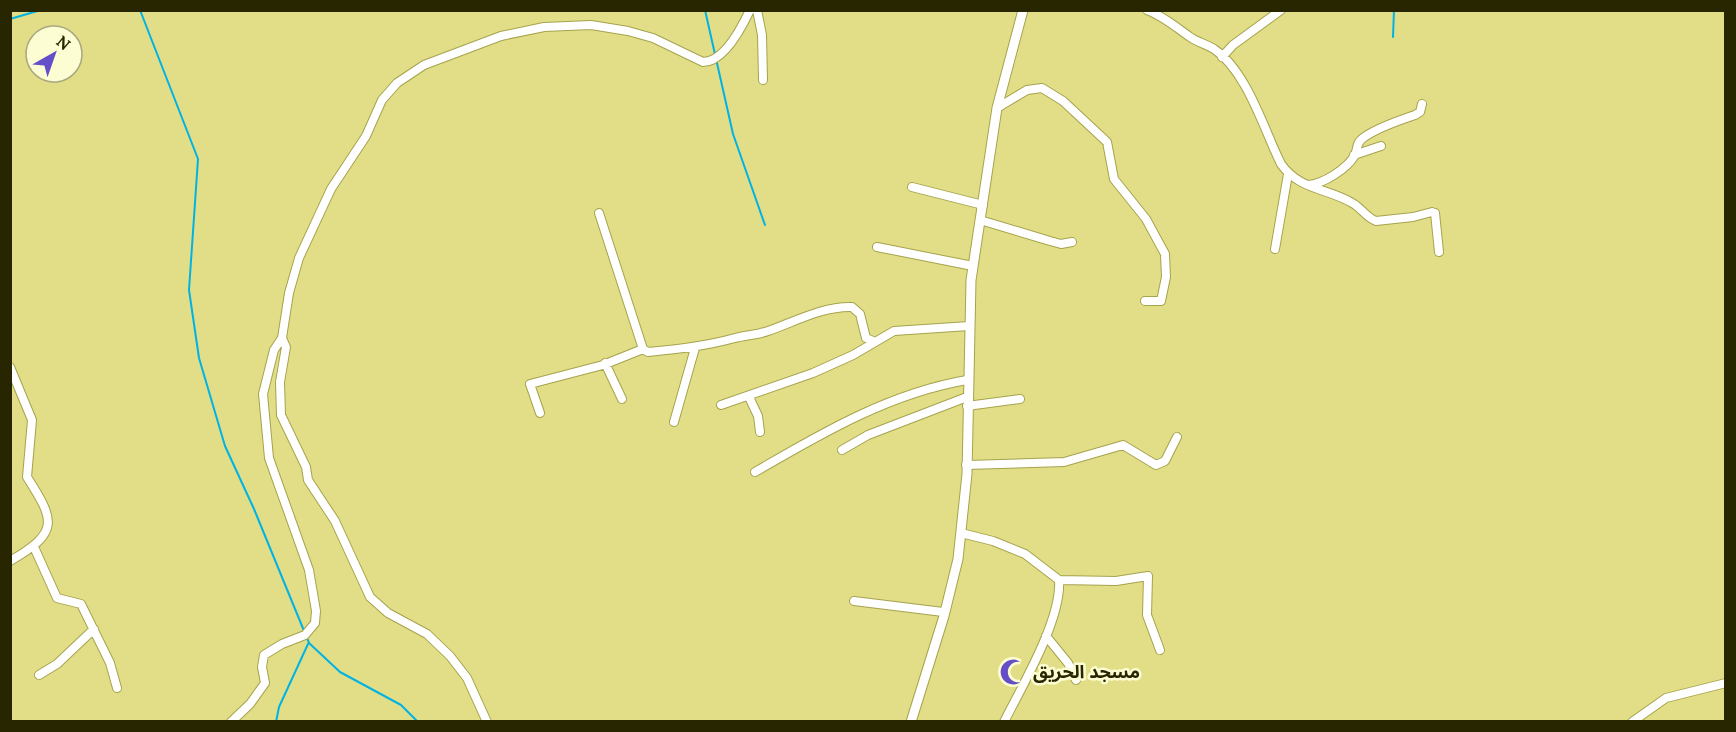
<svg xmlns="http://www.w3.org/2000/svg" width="1736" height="732" font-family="Lora,'Noto Sans Arabic',serif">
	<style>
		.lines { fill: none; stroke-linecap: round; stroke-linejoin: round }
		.stream { stroke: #01b3e4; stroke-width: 2 }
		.minor-casing { stroke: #a6a34d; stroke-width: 10 }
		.tertiary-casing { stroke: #a6a34d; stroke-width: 11 }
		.minor { stroke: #fff; stroke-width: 8 }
		.tertiary { stroke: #fff; stroke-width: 9 }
		.labels { text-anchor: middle; stroke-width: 5; stroke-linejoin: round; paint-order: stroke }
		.poi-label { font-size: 18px; font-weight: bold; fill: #282601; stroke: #fdfdd3; text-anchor: start }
	</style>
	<rect width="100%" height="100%" fill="#e1de87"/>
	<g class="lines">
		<path class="stream" d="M140,10L198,159L189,290L199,358L225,446L254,509L309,643L340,672L401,705L418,722
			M705,10L733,134L765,225
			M10,19L41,10
			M1393,37L1394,10
			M276,722L279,707L308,644"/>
		<g class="minor-casing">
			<path id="minor" d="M757,10L762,35L763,80
				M1147,10C1163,16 1176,27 1190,37C1197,42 1206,44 1214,49C1247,71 1264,130 1281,164C1300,191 1329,188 1354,204C1362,209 1367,218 1376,221L1413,217L1432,212
				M1222,57L1233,45L1281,10
				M997,108L1027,90L1042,88L1063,101L1107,142L1114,179L1146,219L1165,254L1166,277L1161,301H1145
				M1354,155L1381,146
				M1308,185C1323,184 1347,169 1355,155C1358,148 1356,143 1363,138C1375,129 1400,120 1415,115L1420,112L1422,104
				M912,187L983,205
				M599,213L643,349
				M1435,213L1439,252
				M980,220L1050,241L1061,244L1072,242
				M877,247L973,266
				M1275,249L1288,174
				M282,338L286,347L280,382L281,415L306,467L308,480L335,521L370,597L388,613L427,634L450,656L467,678L487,722
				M605,363L622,399
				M10,367L32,420L27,477C55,521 60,532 10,561
				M749,397L758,416L760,432
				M721,405L813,373L853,355L894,331L969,326
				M967,406L1020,399
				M540,413L530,384L603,365L643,349L648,352C678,349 706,346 735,338C746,335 757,335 768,331C794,322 823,306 852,307L860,314L866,338L873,341
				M674,422L695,348
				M842,450L868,435L967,397
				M966,465L1064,462L1123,445L1156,465L1165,461L1177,437
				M755,472C822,433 890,393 967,380
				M961,533L993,541L1025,554L1059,580L1116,581L1148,576L1147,615L1160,650
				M34,547L57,598L81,604L110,663L117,688
				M854,601L943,612
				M1046,636L1068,663L1076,680
				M39,675L57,664L94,629
				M231,722L250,704L265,683L262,667L264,655L282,644L305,635L315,623L316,611L309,570L269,458L263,394L274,350L282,338L289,293L299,258L331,189L366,136L382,100L397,83L424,65L501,36L544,27L591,25L628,31L653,38L703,62C724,62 742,27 750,10
				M1004,722C1022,686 1062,619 1059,580
				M1632,722L1666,698L1726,683"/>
		</g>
		<g class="tertiary-casing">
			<path id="tertiary" d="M911,722L944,616L958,559L967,474L971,280L997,108L1023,10"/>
		</g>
		<use href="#minor" class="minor"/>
		<use href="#tertiary" class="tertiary"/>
	</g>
	<defs>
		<g id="mosque-bare" transform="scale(2.07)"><path d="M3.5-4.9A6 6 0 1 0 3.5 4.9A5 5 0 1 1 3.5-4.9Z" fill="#654fc8" stroke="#fdfdd3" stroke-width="2.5" paint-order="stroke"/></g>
	</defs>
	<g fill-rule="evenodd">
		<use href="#mosque-bare" x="1013" y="672"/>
	</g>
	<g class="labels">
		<g class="poi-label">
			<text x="1033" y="678">مسجد الحريق</text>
		</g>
	</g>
	<rect width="1736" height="732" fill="none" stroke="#282601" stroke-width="24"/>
	<g transform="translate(54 54) rotate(40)"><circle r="28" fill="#fdfdd3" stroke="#a8a77f" stroke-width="1.5"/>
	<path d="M0-4.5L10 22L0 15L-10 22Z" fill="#654fc8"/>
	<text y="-9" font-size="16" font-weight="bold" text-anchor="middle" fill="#282601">N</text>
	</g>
</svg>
